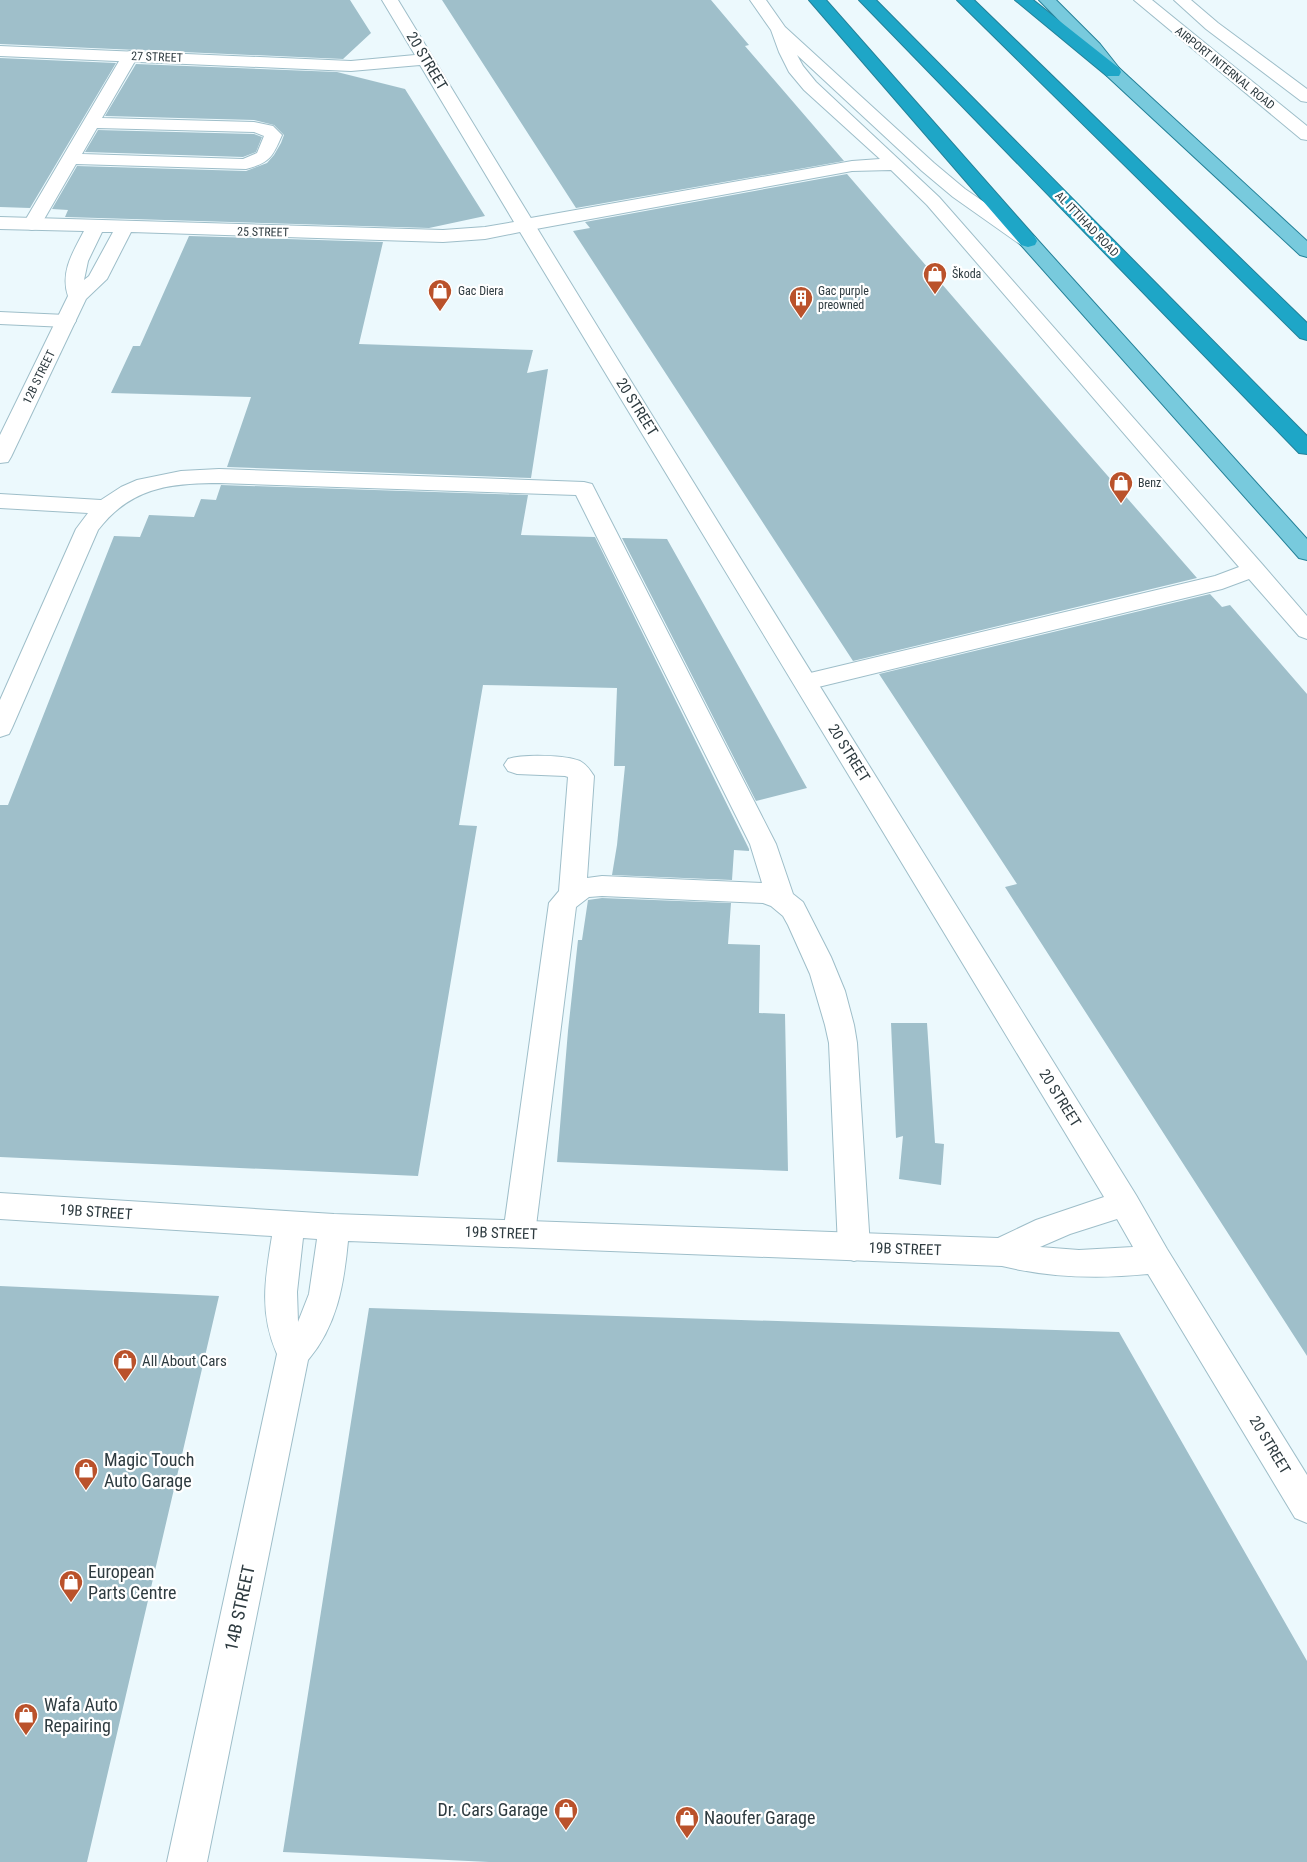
<svg xmlns="http://www.w3.org/2000/svg" width="1307" height="1862" font-family="'Roboto Condensed',sans-serif">
	<style>
		.building { fill: #9fbfca }
		.lines { fill: none; stroke-linecap: round; stroke-linejoin: round }
		.service-casing { stroke: #9ebec9; stroke-width: 2 }
		.minor-casing { stroke: #9ebec9; stroke-width: 2 }
		.primary-casing { stroke: #248198; stroke-width: 2 }
		.motorway-casing { stroke: #248198; stroke-width: 2 }
		.service { fill: #fff; fill-rule: evenodd }
		.minor { fill: #fff; fill-rule: evenodd }
		.primary { fill: #78cadd; fill-rule: evenodd }
		.motorway { fill: #1ea6c7; fill-rule: evenodd }
		.labels { text-anchor: middle; stroke-width: 4.5; stroke-linejoin: round; paint-order: stroke }
		.far-street-label { font-size: 12px; fill: #2e3b40; stroke: #fff }
		.far-poi-label { font-size: 12px; fill: #2e3b40; stroke: #fff; text-anchor: start }
		.street-label { font-size: 15px; fill: #2e3b40; stroke: #fff }
		.poi-label { font-size: 15px; fill: #2e3b40; stroke: #fff; text-anchor: start }
		.near-poi-label { font-size: 18px; fill: #2e3b40; stroke: #fff; text-anchor: start }
		.near-street-label { font-size: 18px; fill: #2e3b40; stroke: #fff }
	</style>
	<rect width="100%" height="100%" fill="#ecf9fd"/>
	<path class="building" d="M0,0H350L371,33L343,59L0,44Z
		M442,0H711L749,45L745,46L844,161L576,208Z
		M0,58L116,63L30,208L0,207Z
		M136,64L337,72L405,89L485,216L429,228L65,217L68,210L52,209L77,166L246,171L267,163L274,155L281,143L284,135L274,125L254,120L105,116Z
		M98,130L254,134L262,137L256,152L243,157L85,152Z
		M847,174L1072,435L1197,578L853,661L573,231L590,228L585,222Z
		M189,236L383,242L359,344L533,350L527,373L548,369L531,478L227,467L251,397L111,393L133,346H140Z
		M221,485L528,495L521,535L595,537L749,849V851L734,850L732,880L612,875L617,845L625,766H614L617,688L483,685L459,825L477,826L418,1176L0,1157V805H8L114,536L140,537L149,515L194,517L201,499L216,500Z
		M622,538L667,539L807,788L756,801Z
		M1210,594L1222,607L1230,605L1307,694V1356L1005,887L1017,884L879,674Z
		M602,898L731,903L728,944L760,945L759,1013L785,1014L788,1171L557,1162L568,1031L578,940H582L588,900Z
		M891,1023H927L935,1143L944,1144L941,1185L899,1179L903,1136L896,1138Z
		M0,1286L219,1296L87,1862H0Z
		M369,1308L1119,1332L1307,1661V1862H489L283,1852Z"/>
	<g class="lines">
		<g class="service-casing">
			<path id="service" d="M750,0H766L785,27L934,163L965,189L1035,237L1037,241L1035,245L1028,247L1021,245L953,197L922,171L797,55L803,66L816,82L939,197L1262,564L1307,616V639L1299,636L1249,579L1222,589L806,690L797,688L794,682L797,676L806,674L1215,576L1239,567L927,205L891,170L852,171L525,231L518,229L516,225L518,221L525,219L852,161L880,159L804,90L789,72L779,52L771,30Z
				M1134,0H1152L1307,126V140L1301,139Z
				M1174,0H1191L1218,23L1307,89V102L1301,101L1206,29Z
				M130,51L136,53L138,56L102,118L254,122L273,126L282,135C273,156 270,163 246,169L76,164L39,228L32,230L25,228L23,224L122,56L124,53ZM97,128L254,132L264,136L257,153L243,159L82,154Z
				M0,312L66,315L73,317L76,321L73,325L66,327L0,324Z
				M219,469L584,482L592,484L776,844L793,894L803,902L831,957L845,991L854,1025L857,1043L870,1247L865,1257L854,1261L843,1257L838,1247L829,1043L825,1025L810,974L788,925L783,916L771,906L763,903L602,896L589,897L576,907L535,1234L530,1244L519,1247L508,1244L503,1234L549,903L559,891L568,777L565,776L517,774L508,771L504,765L508,759C523,754 566,755 580,761C587,765 590,770 594,776L587,878L602,876L762,883L750,844L576,495L219,483C169,483 130,488 98,530L12,728L9,734L0,737V700L76,529L88,513L0,508V494L101,500L121,487L137,480L181,471Z"/>
		</g>
		<g class="minor-casing">
			<path id="minor" d="M382,0H398C639,398 889,797 1136,1195L1167,1249L1307,1475V1523L1295,1518L1148,1274C1098,1279 1051,1278 1002,1266L348,1241C344,1284 337,1326 308,1360L207,1862H167L277,1354C259,1313 265,1279 272,1236L0,1219V1193L334,1214L998,1238L1036,1220L1104,1197L520,232L485,239L443,242L131,232L107,279L86,299L11,457L8,462L0,463V435L68,296C60,272 73,252 84,231L0,229V217L443,230L485,227L514,222L420,65L351,71L0,56V46L351,61L415,55ZM102,232H113L89,276L84,280L88,261ZM1117,1219L1133,1247L1079,1250L1040,1247L1070,1234ZM303,1238L317,1239L309,1294L298,1322L297,1292Z"/>
		</g>
		<g class="primary-casing">
			<path id="primary" d="M1039,0H1056L1100,44L1119,68L1307,241V257L1300,255L1107,76L1088,50Z
				M1028,235L1035,237L1307,539V560L1299,558L1021,245L1019,241L1021,237Z"/>
		</g>
		<g class="motorway-casing">
			<path id="motorway" d="M809,0H826L1035,237L1037,241L1035,245L1028,247L1021,245Z
				M859,0H876L1307,436V454L1299,453Z
				M957,0H974L1307,323V340L1300,338Z
				M1015,0H1033L1119,68L1121,72L1119,76H1107Z"/>
		</g>
		<use href="#service" class="service"/>
		<use href="#minor" class="minor"/>
		<use href="#primary" class="primary"/>
		<use href="#motorway" class="motorway"/>
	</g>
	<defs>
		<g id="shop-pin" transform="scale(1.25)"><path d="M0 17L-7.5 6A9.5 9.5 0 1 1 7.5 6Z" fill="#ba522b" stroke="#fff"/><path d="M-5-2.5h2.3a2.7 3.5 0 0 1 5.4 0H5L5.5 6h-11ZM-1.5-2.5h3a1.5 2.3 0 0 0-3 0Z" fill="#fff"/></g>
		<g id="building-pin" transform="scale(1.25)"><path d="M0 17L-7.5 6A9.5 9.5 0 1 1 7.5 6Z" fill="#ba522b" stroke="#fff"/><path d="M-4-6H4V6H1V3H-1V6H-4ZM-2.5-4.3h1.7v1.8h-1.7ZM.8-4.3h1.7v1.8H.8ZM-2.5-1h1.7V.8h-1.7ZM.8-1h1.7V.8H.8Z" fill="#fff"/></g>
	</defs>
	<g fill-rule="evenodd">
		<use href="#shop-pin" x="935" y="274"/>
		<use href="#shop-pin" x="440" y="291"/>
		<use href="#building-pin" x="801" y="298"/>
		<use href="#shop-pin" x="1121" y="483"/>
		<use href="#shop-pin" x="125" y="1361"/>
		<use href="#shop-pin" x="86" y="1470"/>
		<use href="#shop-pin" x="71" y="1582"/>
		<use href="#shop-pin" x="26" y="1715"/>
		<use href="#shop-pin" x="566" y="1810"/>
		<use href="#shop-pin" x="687" y="1818"/>
	</g>
	<g class="labels">
		<g class="far-street-label">
			<text transform="translate(157 57) rotate(2)" y="4">27 STREET</text>
			<text transform="translate(1225 68) rotate(39)" y="4">AIRPORT INTERNAL ROAD</text>
			<text transform="translate(1087 224) rotate(46)" y="4">AL ITTIHAD ROAD</text>
			<text transform="translate(263 232) rotate(1)" y="4">25 STREET</text>
			<text transform="translate(39 377) rotate(-64)" y="4">12B STREET</text>
		</g>
		<g class="far-poi-label">
			<text x="952" y="278">Škoda</text>
			<text x="458" y="295">Gac Diera</text>
			<text x="818" y="295">Gac purple<tspan x="818" dy="14">preowned</tspan></text>
			<text x="1138" y="487">Benz</text>
		</g>
		<g class="street-label">
			<text transform="translate(427 61) rotate(59)" y="5">20 STREET</text>
			<text transform="translate(637 407) rotate(58)" y="5">20 STREET</text>
			<text transform="translate(849 753) rotate(58)" y="5">20 STREET</text>
			<text transform="translate(1060 1098) rotate(58)" y="5">20 STREET</text>
			<text transform="translate(96 1212) rotate(4)" y="5">19B STREET</text>
			<text transform="translate(501 1233) rotate(2)" y="5">19B STREET</text>
			<text transform="translate(905 1249) rotate(2)" y="5">19B STREET</text>
			<text transform="translate(1270 1445) rotate(59)" y="5">20 STREET</text>
		</g>
		<g class="poi-label">
			<text x="142" y="1366">All About Cars</text>
		</g>
		<g class="near-poi-label">
			<text x="104" y="1466">Magic Touch<tspan x="104" dy="21">Auto Garage</tspan></text>
			<text x="88" y="1578">European<tspan x="88" dy="21">Parts Centre</tspan></text>
			<text x="44" y="1711">Wafa Auto<tspan x="44" dy="21">Repairing</tspan></text>
			<text x="548" y="1816" text-anchor="end">Dr. Cars Garage</text>
			<text x="704" y="1824">Naoufer Garage</text>
		</g>
		<g class="near-street-label">
			<text transform="translate(240 1608) rotate(-78)" y="6">14B STREET</text>
		</g>
	</g>
</svg>
